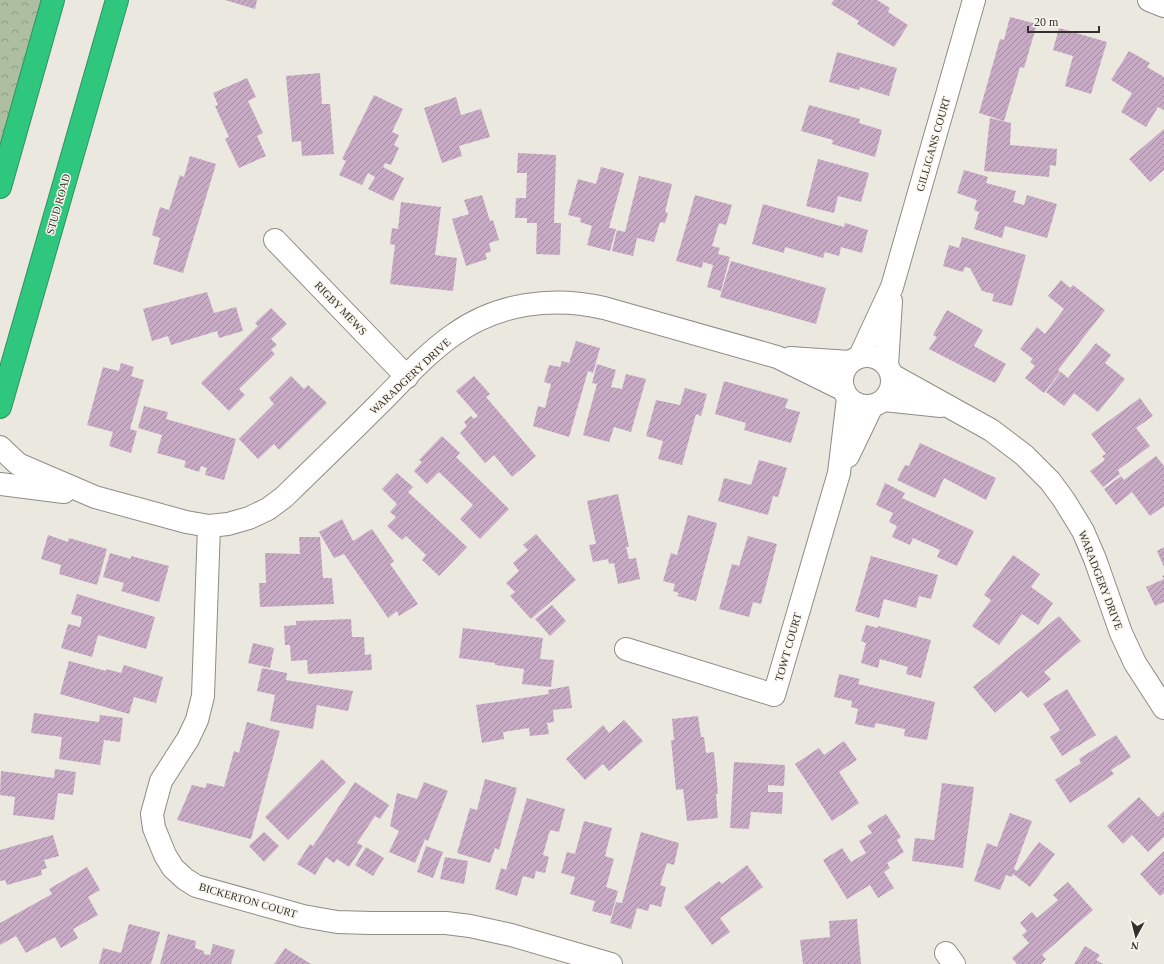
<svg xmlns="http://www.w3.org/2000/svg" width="1164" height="964" font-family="Georgia,serif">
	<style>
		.park { fill: url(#park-crowns) }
		.building { fill: url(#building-hatch) }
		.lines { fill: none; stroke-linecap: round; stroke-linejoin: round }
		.minor-casing { stroke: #8f8c85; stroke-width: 24 }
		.highway-casing { stroke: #309261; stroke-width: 24 }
		.minor { stroke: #fff; stroke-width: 22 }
		.highway { stroke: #2fc67d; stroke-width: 22 }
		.labels { text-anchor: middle; stroke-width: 3; stroke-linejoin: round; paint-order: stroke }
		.street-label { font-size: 11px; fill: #33312e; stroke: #f9f5ed }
	</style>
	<defs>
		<pattern id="park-crowns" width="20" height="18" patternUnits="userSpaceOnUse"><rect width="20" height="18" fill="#aebfa1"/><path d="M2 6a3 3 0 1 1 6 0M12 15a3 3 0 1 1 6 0" fill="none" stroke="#8e9c84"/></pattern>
		<pattern id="building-hatch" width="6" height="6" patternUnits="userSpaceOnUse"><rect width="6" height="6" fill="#c7abc5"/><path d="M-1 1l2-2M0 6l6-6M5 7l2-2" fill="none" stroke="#a28ca0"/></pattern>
	</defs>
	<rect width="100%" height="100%" fill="#ebe8e0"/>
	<path class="park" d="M0,0H53L0,187Z"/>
	<path class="building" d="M225,0H257L255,9Z
		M834,0H877L890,8L888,12L908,25L894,47L857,24L859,21L831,4Z
		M1010,17L1037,24L1024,68L1020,67L1004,121L979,113L1000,39L1004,40Z
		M1059,28L1107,42L1091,94L1065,86L1073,56L1053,50Z
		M1129,51L1150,63L1147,67L1164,77V110L1158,107L1146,127L1121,112L1132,93L1111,80Z
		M837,52L897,68L889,96L860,87L859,90L829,82Z
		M320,73L322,104H330L334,154L302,156L301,141L292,142L286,76Z
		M247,78L256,97L248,101L263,133L257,136L266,156L239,168L225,139L229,137L215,106L218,105L213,93Z
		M374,95L403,109L392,132L399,135L394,145L399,148L391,165L385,163L383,167L404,178L393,201L368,189L375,177L368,173L362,185L339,175L346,161L342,159Z
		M456,97L461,115L481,109L490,137L459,146L462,156L442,163L424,108Z
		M809,105L860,119L859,123L882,130L875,157L832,144L833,140L801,131Z
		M990,118L1011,123L1010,145L1057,149L1056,166L1050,165L1049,177L984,171Z
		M1164,129V170L1150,182L1129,159Z
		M518,153L556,155L554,223H561L560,255L536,254L537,223H527V218H515L516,198H526L527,173H517Z
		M190,156L216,164L183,273L153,264L160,238L152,235L160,207L169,210L180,175L184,177Z
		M818,159L869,173L861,202L838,196L834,213L806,206Z
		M601,167L624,173L609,228L616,229L610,251L587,245L592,226L580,222L581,218L568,215L578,179L596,184Z
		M964,170L988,177L986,183L1016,191L1013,202L1024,205L1027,195L1057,204L1047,238L1005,226L1002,238L974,229L979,212L974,210L977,200L957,193Z
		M639,176L672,184L665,212L668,213L665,223L660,222L654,242L637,238L633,256L612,251L617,230L625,232Z
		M482,195L490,221L493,220L499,240L489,243L491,252L485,253L487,259L466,266L452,219L469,214L464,200Z
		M695,195L732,205L726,225L719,223L712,246L720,248L718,254L730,257L721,291L707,287L713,265L703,262L702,268L676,261Z
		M401,202L441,207L435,255L457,258L453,291L390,284L395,245L390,244L392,228L398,229Z
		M763,204L844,227L845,223L868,230L862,253L841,247L839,256L825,252L823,258L785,247L784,253L752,244Z
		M962,237L1026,255L1012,306L992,301L994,294L982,291L970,268L965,267L963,272L943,266L949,245L959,248Z
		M731,261L826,288L816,324L720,297Z
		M1061,280L1070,288L1073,285L1105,310L1058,370L1060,372L1044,393L1025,378L1035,366L1030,362L1033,359L1020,349L1037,327L1045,334L1064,309L1048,296Z
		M207,292L214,313L236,307L243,331L219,338L217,331L171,345L168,336L152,341L143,309Z
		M271,308L287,324L271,339L277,345L271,350L275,354L239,389L245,395L229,411L201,383L258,326L255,323Z
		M947,310L983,330L974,346L1006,364L995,383L929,349L937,337L933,335Z
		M576,341L600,348L593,373L588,371L569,437L533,426L538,406L545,408L551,384L544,382L549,365L560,367L562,361L569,363Z
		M1096,343L1111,355L1105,363L1125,379L1098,412L1074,393L1064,406L1046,392L1061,372L1068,378Z
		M121,363L134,367L131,376L144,380L130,429L137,431L131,453L109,446L113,432L87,425L103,367L119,371Z
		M597,364L616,370L611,387L622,389L626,374L646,379L631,432L614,427L609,442L583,435L597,384L592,383Z
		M291,376L304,389L308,385L327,403L279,450L274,444L258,459L239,439L274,404L269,398Z
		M474,376L490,394L486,397L536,456L512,477L494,455L485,463L460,433L467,426L464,422L471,416L474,419L478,416L456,391Z
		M724,381L788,399L785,408L800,412L791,443L744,430L746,423L715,414Z
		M685,388L707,394L701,416L696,414L682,465L658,459L663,441L646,436L656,400L680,405Z
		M1140,398L1153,416L1136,428L1150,446L1118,470L1120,474L1103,487L1090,471L1105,460L1102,456L1106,454L1091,434Z
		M144,406L168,412L166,419L236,439L224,480L205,475L207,468L201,466L199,472L184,467L186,461L157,453L162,435L138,428Z
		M442,436L460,453L456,457L509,509L480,539L460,519L473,505L439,472L427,484L414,471L422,462L419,460Z
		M920,443L996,478L986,500L944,478L935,498L897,480L905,465L909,466Z
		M1156,456L1164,466V506L1150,516L1132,492L1116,505L1104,489L1121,476L1124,480Z
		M759,460L787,468L778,497L773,496L768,515L718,501L724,478L751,485Z
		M397,473L413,487L408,492L467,547L439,576L422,560L426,555L406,536L402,540L387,526L396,517L390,512L397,504L382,489Z
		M885,483L905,493L902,498L974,531L957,566L937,557L940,550L913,538L910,545L892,537L897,526L889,522L893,513L876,505Z
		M618,494L629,547H626L629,559L636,558L640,579L618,584L614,563L609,564L608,559L593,562L589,545L596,544L587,501Z
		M688,515L717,523L696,601L677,596L679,593L673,591L675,584L663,581L671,553L677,555Z
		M342,519L353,541L372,529L394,561L390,564L418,604L399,616L397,611L388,618L344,554L334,558L319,532Z
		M536,534L576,580L531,619L510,596L515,592L506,583L519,571L513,563L528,550L523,545Z
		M48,535L68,542L69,538L107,549L97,585L59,574L61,565L41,559Z
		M748,536L777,544L761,604L753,602L749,617L719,609L732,564L739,566Z
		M299,537H320L323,578H332L334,604L260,607L259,583H266L265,553L300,554Z
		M1164,547V567L1157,551Z
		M110,553L131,559V556L169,566L159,602L121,591L124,583L103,577Z
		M1013,555L1040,574L1031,587L1053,603L1038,625L1022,614L999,645L972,626L991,600L984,595Z
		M871,556L938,575L931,599L919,596L916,608L884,599L879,618L855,611Z
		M1164,575V602L1155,606L1146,587L1164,579L1162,576Z
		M77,594L155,617L146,649L98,635L92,657L61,648L68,624L80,627L82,617L71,614Z
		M552,605L566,621L550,636L535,619Z
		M1059,616L1081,641L1044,672L1051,679L1028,698L1021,691L995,713L973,687Z
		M351,619L352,637H364L365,655L371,654L372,670L308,674L307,660L291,661L290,645H285L284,626L296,625V621Z
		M866,625L878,628V626L931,640L921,678L906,674L908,667L880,659L878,668L861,663L866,643L861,641Z
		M463,628L543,638L540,659L554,660L551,687L522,684L524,669L495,665V663L459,658Z
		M253,643L274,648L270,668L248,663Z
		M69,661L106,671V669L121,673L124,665L163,677L156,703L134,697L129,714L60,694Z
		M262,668L287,673L286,680L353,691L348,711L317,705L313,729L270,721L275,695L257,691Z
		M839,674L860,679L858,684L935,702L927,740L904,736L905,729L876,723L874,728L855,724L858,709L851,707L852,701L834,697Z
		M569,686L572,708L553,710L554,722L547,723L549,734L530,736L529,728L503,732L504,739L482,743L476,705L549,694L548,690Z
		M1067,689L1096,735L1062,756L1050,737L1060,730L1043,704Z
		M34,713L99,722L100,715L123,718L120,742L104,740L100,765L59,759L62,737L31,733Z
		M698,716L701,737H704L706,753L714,752L718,794H716L718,818L687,821L683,789L676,790L671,740H674L672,719Z
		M624,720L643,741L609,771L603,764L585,780L566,759L603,725L609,733Z
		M247,722L280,731L251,839L177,820L192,785L205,788L207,783L224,787L234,751L239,753Z
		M1116,735L1131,757L1111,770L1114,774L1070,803L1055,780L1081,763L1079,759Z
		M844,741L857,760L839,772L859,803L832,821L795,764L819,748L824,755Z
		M322,759L346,782L288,840L265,817Z
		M734,762L785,765L784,786L768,785V792H783L782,814L751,812L749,829L730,828Z
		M55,769L76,772L73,795L58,793L54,820L13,815L15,797L0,795L1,771L54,778Z
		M485,779L517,788L499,850L495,848L490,863L457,853L470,808L477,810Z
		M355,782L389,805L380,819L375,816L357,843L363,846L349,867L337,859L334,863L326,857L315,875L297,864L310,844L313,846Z
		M424,782L448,791L428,841L425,839L415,863L389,852L399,831L390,826L397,793L417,799Z
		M942,783L974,787L963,868L912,861L915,838L934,840Z
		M1139,797L1158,817L1164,811V837L1148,852L1132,835L1123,844L1107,826Z
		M527,798L565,809L559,832L550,830L543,855L549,857L545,873L536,871L534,879L523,876L517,896L495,889L501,868L506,870Z
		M1010,813L1032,821L1014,869L1017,871L1039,842L1055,854L1030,887L1013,874L1012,877L1006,875L1000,890L974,881L987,843L997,847Z
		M886,814L901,837L897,840L904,852L887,863L890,868L884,872L894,888L878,898L870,885L847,899L823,860L842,848L851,862L866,853L859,841L872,833L867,826Z
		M584,821L612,828L605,856L614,859L606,887L618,891L611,916L592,911L595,901L570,894L575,877L561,873L567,852L575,854Z
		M264,832L279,846L264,862L249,846Z
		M641,832L679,843L674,865L667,863L660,885L666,887L661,907L650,904L648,911L637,908L631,929L610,923L616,902L622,903Z
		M53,835L59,856L44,860L47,868L41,870L42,875L7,885L5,880L0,881V850Z
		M426,846L443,852L433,878L417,872Z
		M366,847L384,858L373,876L355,865Z
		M1164,851V893L1160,896L1140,874Z
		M445,857L468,861L464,884L440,879Z
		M747,865L763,887L720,918L730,932L712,945L684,907L719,881L722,884Z
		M87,867L100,890L88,897L98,915L73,929L78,938L61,948L55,937L26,953L16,936L0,945V923L52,894L49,889Z
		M1068,882L1093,910L1042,955L1046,959L1041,964H1017L1012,958L1029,943L1022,935L1027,931L1020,923L1032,912L1037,918L1058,900L1053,895Z
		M857,919L861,964H803L800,940L830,937L829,921Z
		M129,924L160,932L151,964H99L103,948L121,953Z
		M168,934L196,941L195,948L204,951V954L210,955L213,944L235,950L231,964H160Z
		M1085,946L1100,955L1096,960L1103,964H1074Z
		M285,948L311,964H274Z"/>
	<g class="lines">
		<g class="minor-casing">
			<path id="minor" d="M1149,0L1164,6
				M275,240L407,377
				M842 381a25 25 0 1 1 50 0a25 25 0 1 1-50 0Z
				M860,356L892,287L974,0
				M790,358L850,362
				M887,365L891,301
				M892,375L991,430L1024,455L1050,481L1064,500L1083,531L1095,559L1121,633L1135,663L1164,708
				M884,400L941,406
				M0,447L18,464L95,497L186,522L209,526L228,524L249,518L268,509L284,497C316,466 348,435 380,403C403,380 426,354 453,335C497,303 553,296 604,308L777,357L844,390
				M848,456L872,406
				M0,484L64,492
				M209,526L203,696L197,720L188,739L161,781L152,814L154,828L165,855L173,868L185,879L196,886L303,916L337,922L371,923H446L470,926L511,935L611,964
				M626,649L774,695L839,473L848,398
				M946,953L954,964"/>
		</g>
		<g class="highway-casing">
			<path id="highway" d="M0,187L53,0
				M0,407L117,0"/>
		</g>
		<use href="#minor" class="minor"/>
		<use href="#highway" class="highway"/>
	</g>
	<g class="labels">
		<g class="street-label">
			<text transform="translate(933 144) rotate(-74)" y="4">GILLIGANS COURT</text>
			<text transform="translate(58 204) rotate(-74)" y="4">STUD ROAD</text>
			<text transform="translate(341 308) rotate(46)" y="4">RIGBY MEWS</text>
			<text transform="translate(410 376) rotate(-43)" y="4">WARADGERY DRIVE</text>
			<text transform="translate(1101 580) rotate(69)" y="4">WARADGERY DRIVE</text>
			<text transform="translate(788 647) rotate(-74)" y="4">TOWT COURT</text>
			<text transform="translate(248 900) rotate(16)" y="4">BICKERTON COURT</text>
		</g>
	</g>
	<g transform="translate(1136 936) rotate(187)" stroke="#f9f5ed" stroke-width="3" paint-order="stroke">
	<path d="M0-3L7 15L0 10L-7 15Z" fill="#33312e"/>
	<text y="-6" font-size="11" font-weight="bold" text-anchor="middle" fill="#33312e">N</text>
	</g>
	<path d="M1028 26v6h71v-6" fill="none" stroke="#33312e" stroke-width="2"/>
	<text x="1034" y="26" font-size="12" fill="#33312e" stroke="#f9f5ed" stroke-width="3" paint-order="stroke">20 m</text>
</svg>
